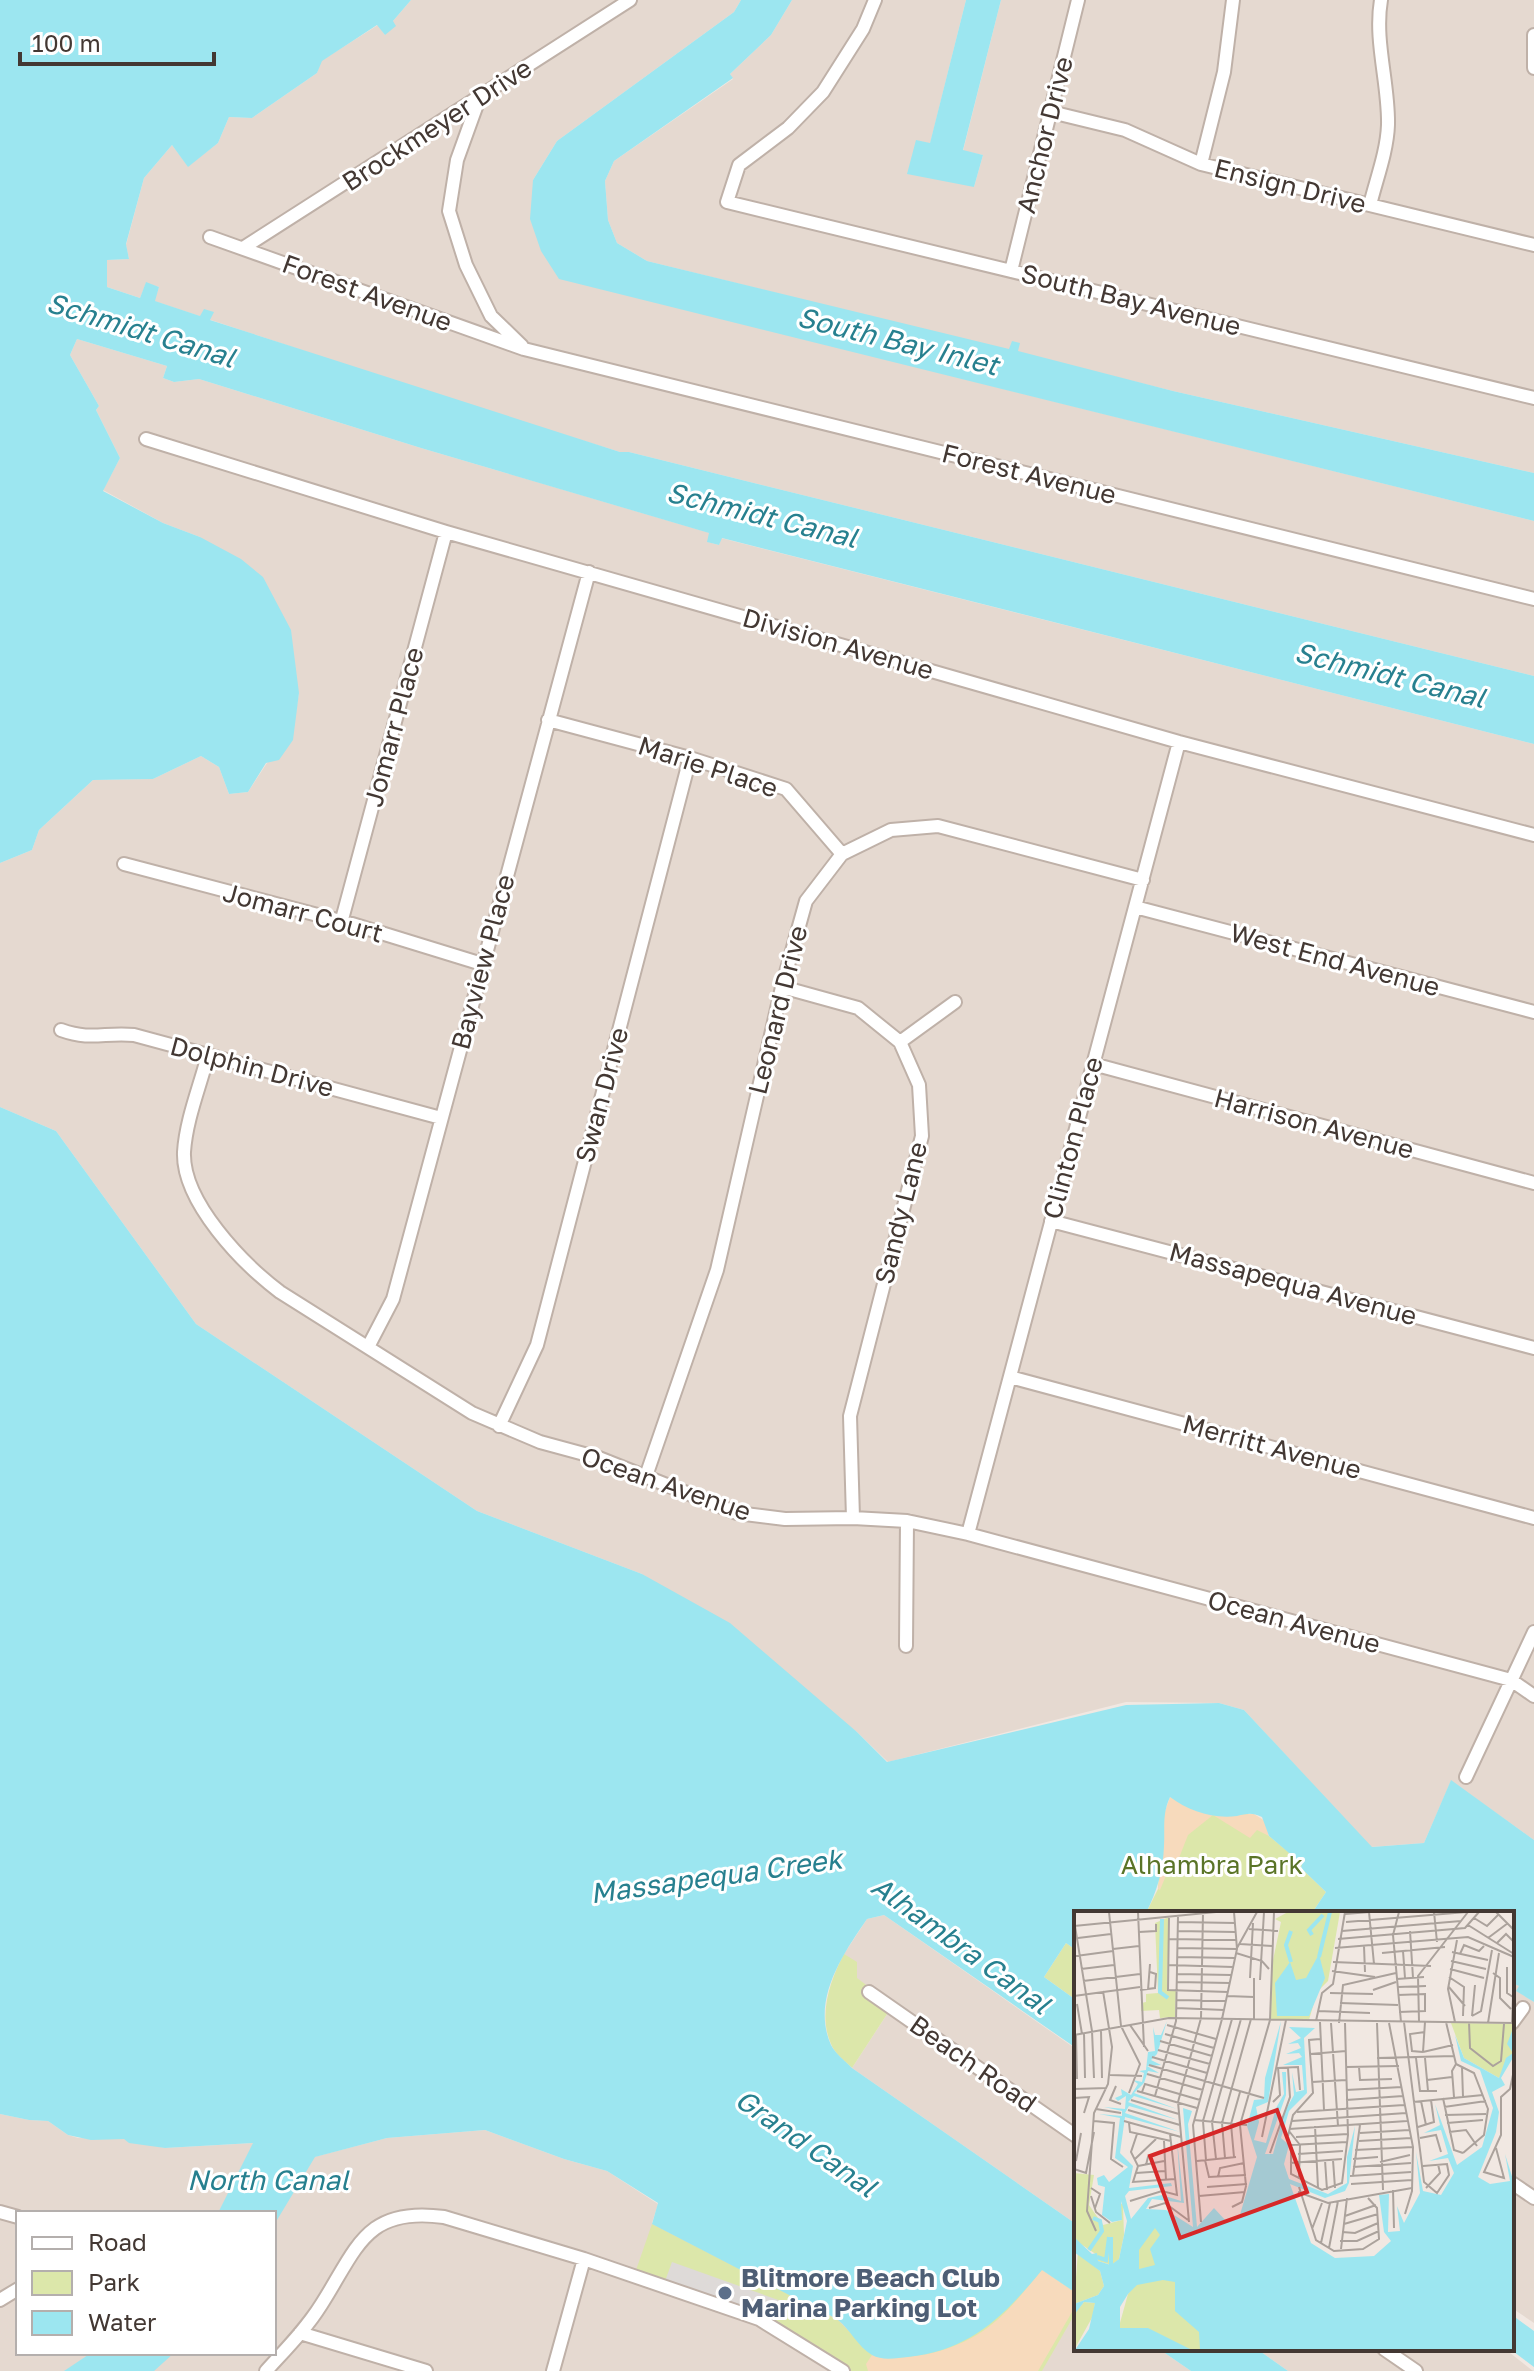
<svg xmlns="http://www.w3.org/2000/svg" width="1534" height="2371" font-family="'Golos Text',sans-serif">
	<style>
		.residential { fill: #e5d9d0; fill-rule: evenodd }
		.green { fill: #dce7aa }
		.sand { fill: #f7dabc }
		.parking { fill: #dedad8 }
		.water { fill: #9ce6f0 }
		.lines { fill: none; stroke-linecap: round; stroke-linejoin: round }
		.minor-casing { stroke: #bfb1a8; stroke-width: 16 }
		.minor { stroke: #fff; stroke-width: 12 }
		.service-dot { fill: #5c6f8a; stroke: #fff; stroke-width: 3 }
		.labels { text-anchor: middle; stroke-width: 6; stroke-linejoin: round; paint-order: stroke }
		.street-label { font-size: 26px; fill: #433833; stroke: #fff }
		.park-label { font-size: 26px; fill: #5a7427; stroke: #fff }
		.service-label { font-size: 26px; font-weight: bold; fill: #4e5e75; stroke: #fff; text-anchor: start }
		.water-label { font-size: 28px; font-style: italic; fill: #27808f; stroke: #fff }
		.inset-river { fill: none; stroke: #9ce6f0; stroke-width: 4 }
		.inset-road { fill: none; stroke: #aba29c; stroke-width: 2 }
		.view { fill: #d62828; fill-opacity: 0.15; stroke: #d62828; stroke-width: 4 }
		.inset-edge { fill: none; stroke: #433833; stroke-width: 4 }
	</style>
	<rect width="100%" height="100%" fill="#f1e8e2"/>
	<path class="residential" d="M411,0H741L734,12L557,141L533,180L559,278L1534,521V676L629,452H620L442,397L154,301L159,287L146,283L140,298L107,287V260L129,259L126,245L144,178L172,145L188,166L218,143L229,117L252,118L317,73L321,61L378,25L385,35L393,21Z
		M792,0H966L930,144L974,187L983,155L963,151L1001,0H1534V473L1173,391L647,261L617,243L608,220L605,181L614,161L733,79L730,74L771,35Z
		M77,339L167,366L163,378L174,382L199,379L421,448L710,533L708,542L719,545L721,538L1534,744V1840L1451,1781L1424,1843L1371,1847L1244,1710L1219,1703L1126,1702L888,1762L857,1732L642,1574L477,1511L196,1324L56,1131L0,1107V863L32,850L39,830L93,780L153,779L201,756L219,767L229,794L248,792L267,763L291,742L299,693L200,537L163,523L103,490L120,458L96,410L99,406L70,355Z
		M884,1915L1076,2049V2224L852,2068L893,2005L856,1978L844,1954L867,1919Z
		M1512,1983L1519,1986L1517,1991L1534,2002V2323L1512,2308Z
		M0,2114L29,2120L48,2121L68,2135L78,2138L124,2139L165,2148L254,2143L314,2157L387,2138L485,2130L564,2159L607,2171L658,2204L652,2223L1042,2270L1076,2293V2349H1159L1191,2371H0ZM18,2213H274V2353H18Z
		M1257,2349H1505L1533,2371H1288Z"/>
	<path class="green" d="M1247,1813L1269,1836L1303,1864L1301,1868L1326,1892L1312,1913H1146L1158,1889L1164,1814Z
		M1066,1943L1076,1950V2000L1044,1977Z
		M844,1954L857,1962V1978L893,2005L852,2068C845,2061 834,2053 831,2044C818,2015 830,1980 844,1954Z
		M652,2224L794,2297L789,2309L799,2300L838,2320L872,2355L1042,2270L1076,2293V2312L1042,2371H845L761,2317L635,2273Z"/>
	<path class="sand" d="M1170,1797L1214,1815L1254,1814L1265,1821L1269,1836L1257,1830L1250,1838L1213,1815L1188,1835L1177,1863L1172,1861L1160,1890L1158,1889L1163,1853L1164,1814Z
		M1042,2270L1076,2293V2305L1038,2371H868L866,2364L872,2355C910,2363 960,2350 991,2325C1010,2311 1026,2288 1042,2270Z"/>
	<path class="parking" d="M672,2262L784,2302L774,2325L664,2284Z"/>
	<path class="water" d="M0,0H411L393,21L396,26L385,35L377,25L322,61L317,73L252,118L229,117L218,143L188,167L172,145L144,178L126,244L129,259L107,260V287L140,298L146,282L159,287L155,301L200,316L204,309L214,312L210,320L620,452H629L1534,676V744L722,538L719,545L707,542L709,533L421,448L199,379L174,382L163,378L167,366L77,339L70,355L99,406L96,410L120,458L103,491L163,523L200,537L241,559L263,577L291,630L299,693L293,740L279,760L266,763L248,792L229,794L219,767L201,756L153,779L93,780L39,830L32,850L0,863Z
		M741,0H792L771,35L730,74L733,78L614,161L605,181L608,220L617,243L647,261L1009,349L1012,341L1020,343L1018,351L1173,391L1534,473V521L559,279L541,251L530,219L533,180L557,141L734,12Z
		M966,0H1001L963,150L983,155L974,187L907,174L916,140L930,143Z
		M0,1107L56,1131L196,1324L477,1511L642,1574L730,1623L857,1732L887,1762L1126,1705L1219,1703L1244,1710L1372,1847L1424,1843L1451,1780L1534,1840V2002L1516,1991L1519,1986L1512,1983V1913H1312L1326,1892L1301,1868L1302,1864L1269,1836L1262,1817C1251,1812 1247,1814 1237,1816C1212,1819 1189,1811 1170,1797C1162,1814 1165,1828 1164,1846C1163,1871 1157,1891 1146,1913H1076V1950L1066,1943L1044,1977L1076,2000V2048L884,1915L867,1919C843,1954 811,2000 831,2045C835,2053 845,2061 852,2068L1076,2224V2293L1042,2270C1004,2316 971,2350 908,2357C897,2358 882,2361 872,2355C858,2347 850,2329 838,2320C826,2312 812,2307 799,2300L793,2312L788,2309L793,2297L652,2224L658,2203L607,2171L564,2159L485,2130L387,2138L315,2157L274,2225V2213H218L253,2143L165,2148L129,2143L124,2139L91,2140L68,2135L48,2121L29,2120L0,2114Z
		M1512,2315L1534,2331V2367L1510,2349H1512Z
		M1159,2349H1257L1288,2371H1191Z
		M91,2353H174L154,2371H64Z"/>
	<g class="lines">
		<g class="minor-casing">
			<path id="minor" d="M875,0L863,29L823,92L788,128L739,165L727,202L1534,398
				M1534,35V68
				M479,99L457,160L449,211L466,265L491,316L522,346
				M1051,112L1125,130L1201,164L1534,245
				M1201,164L1224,72L1233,0
				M1370,205C1376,180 1387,152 1388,125C1389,84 1374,41 1381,0
				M210,237L524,349L1534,599
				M243,248L630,0
				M1011,271L1078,0
				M146,439L446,532L1179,742L1534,835
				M548,720L690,758L786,789L842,854
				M124,864L352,924L482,964
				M1135,907L1534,1012
				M341,923L446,532
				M782,987L858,1008L900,1042L919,1085L922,1136L850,1416L853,1518
				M61,1030C92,1041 104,1032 134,1035L441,1118
				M900,1042L955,1002
				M208,1055C200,1086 186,1120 184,1152C182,1202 243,1264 280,1292L472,1413L540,1442L599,1458L737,1513L785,1519L853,1518L907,1521L968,1534L1511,1680L1534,1696
				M1093,1064L1534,1183
				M1051,1221L1534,1348
				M368,1347L393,1299L589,572
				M1010,1377L1534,1518
				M499,1426L537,1345L690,758
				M646,1476L717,1270L782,987L806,901L842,854L891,830L938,826L1143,880
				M968,1534L1179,742
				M906,1646L907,1521
				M1466,1777L1534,1632
				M869,1992L1076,2136
				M1512,2023L1523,2008
				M1512,2183L1534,2198
				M0,2212L18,2217
				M0,2300L18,2289
				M300,2333L426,2371
				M1384,2349L1416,2371
				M266,2371C285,2350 306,2329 321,2305C357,2249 365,2206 444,2217L584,2259L759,2319L843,2371
				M553,2371L584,2259"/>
		</g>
		<use href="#minor" class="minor"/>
	</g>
	<circle class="service-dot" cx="725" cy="2293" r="8"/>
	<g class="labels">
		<g class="street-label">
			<text transform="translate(437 125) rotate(-33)" y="9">Brockmeyer Drive</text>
			<text transform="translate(1045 135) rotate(-76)" y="9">Anchor Drive</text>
			<text transform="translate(1290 186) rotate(14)" y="9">Ensign Drive</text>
			<text transform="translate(367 293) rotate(20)" y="9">Forest Avenue</text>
			<text transform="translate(1131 300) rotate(14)" y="9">South Bay Avenue</text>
			<text transform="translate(1029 474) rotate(14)" y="9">Forest Avenue</text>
			<text transform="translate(838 644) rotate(16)" y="9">Division Avenue</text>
			<text transform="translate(394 727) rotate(-75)" y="9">Jomarr Place</text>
			<text transform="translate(708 767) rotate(18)" y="9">Marie Place</text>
			<text transform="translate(303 913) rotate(15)" y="9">Jomarr Court</text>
			<text transform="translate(1335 960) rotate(15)" y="9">West End Avenue</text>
			<text transform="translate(483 962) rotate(-75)" y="9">Bayview Place</text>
			<text transform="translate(778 1010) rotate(-76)" y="9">Leonard Drive</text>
			<text transform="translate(252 1067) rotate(15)" y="9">Dolphin Drive</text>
			<text transform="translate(602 1095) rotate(-75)" y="9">Swan Drive</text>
			<text transform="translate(1314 1124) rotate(15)" y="9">Harrison Avenue</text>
			<text transform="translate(1073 1138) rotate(-75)" y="9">Clinton Place</text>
			<text transform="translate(901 1213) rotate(-76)" y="9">Sandy Lane</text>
			<text transform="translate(1293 1284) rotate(15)" y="9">Massapequa Avenue</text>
			<text transform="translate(1272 1447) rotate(15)" y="9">Merritt Avenue</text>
			<text transform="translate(666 1484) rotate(19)" y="9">Ocean Avenue</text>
			<text transform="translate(1294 1622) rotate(15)" y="9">Ocean Avenue</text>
			<text transform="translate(973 2064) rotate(35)" y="9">Beach Road</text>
		</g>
		<g class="park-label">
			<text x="1212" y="1874">Alhambra Park</text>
		</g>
		<g class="service-label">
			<text x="741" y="2287">Blitmore Beach Club<tspan x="741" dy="30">Marina Parking Lot</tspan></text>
		</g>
		<g class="water-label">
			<text transform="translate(141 330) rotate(17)" y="10">Schmidt Canal</text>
			<text transform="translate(898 341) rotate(14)" y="10">South Bay Inlet</text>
			<text transform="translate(762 515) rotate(14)" y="10">Schmidt Canal</text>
			<text transform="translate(1390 675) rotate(14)" y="10">Schmidt Canal</text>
			<text transform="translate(716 1876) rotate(-8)" y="10">Massapequa Creek</text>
			<text transform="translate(961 1945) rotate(36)" y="10">Alhambra Canal</text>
			<text transform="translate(806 2143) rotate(35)" y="10">Grand Canal</text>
			<text x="268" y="2190">North Canal</text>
		</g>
	</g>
	<g transform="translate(1074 1911)">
		<rect width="440" height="440" fill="#f1e8e2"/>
		<path d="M214,1H266L254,70L243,81L235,109L197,108L198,54L207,11L201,8ZM95,6L93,79L102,80L101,106L86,107L85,99L67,100V92L72,91V83L84,82L81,12ZM377,112L440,113L439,142L425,167L390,147ZM0,262L20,264L15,294L29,314L48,309L45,291L49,294L50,324L45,348L38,354L24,350L23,344L1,329ZM81,312L116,356L65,358L61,317ZM4,340L26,360L30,375L24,384L0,393ZM79,365L112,369L153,439H80L44,419L54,383L65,369ZM10,391L21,392L19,405L0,439V403Z" fill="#dce7aa"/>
		<path d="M245,43L251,67L235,105H203L201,72L216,51L222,69L232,67ZM93,110L83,143L77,149L87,154L73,155L85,162L74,160L70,172L60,182L103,198L60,185L54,191L104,209L55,195L51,202L106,221L51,206L46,242L59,255L55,277L97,272L98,275L55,280L51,285L57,308L74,287L88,284L107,290L103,229L110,292L78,288L72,298L92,299L119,316L109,197L118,200L114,213L123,316L140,297L152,310L165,307L183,246L173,215L180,189L190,188L191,167L207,110L194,191L182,196L185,211L180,229L192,232L202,197L210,183L208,161H212V184L191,243H199L210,202L220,184L218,161L222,181L230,179L228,154H209L228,146L225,142L212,143L227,137L224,132L214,133L227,127L215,116L241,117L230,127L233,182L215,200L207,227L215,234L210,253L215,268L254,283L273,272V246L281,215L275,272L271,280L251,287L216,273L237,332L261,347L300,345L317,330L310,321L305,284L315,283L314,321L326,320L323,295L330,312L346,282L342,241L349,280L367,284L380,262L374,247L355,250L374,243L367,219L350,222L366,214L361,193L383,254L408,236L419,197L406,159L387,150L381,124L390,147L425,167L432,147L439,142L433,133L440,115V145L427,167L431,174L418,181L425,201L422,221L404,266L416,273L436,270L431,243L440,272V439H126L125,421L101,400V371L89,369L63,374L54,383L46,396V417H74L118,439H1L15,418L21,392L10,391L0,404V393L24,384L30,375L26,360L0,341V326L18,343L23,342L24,350L37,354L45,348L53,310L47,290L48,309L38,311L28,304L31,276L24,274L23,267L30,264L35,271L54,256L41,247L46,207L25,203L48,205V200L30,196L51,198L52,185L44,190L41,187L48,184L47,178L57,184L64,173L59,169L68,171L70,162L65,160L72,159L74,141L81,140L79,116L81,124H87ZM81,317L86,324L76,338L81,354L65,358V339Z" fill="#9ce6f0" fill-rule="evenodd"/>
		<path class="inset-river" d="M88,8L86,81L94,87M238,24L235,19L249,4M245,46L256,1M217,51L212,34L217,20M15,339L28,320L26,310L19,307M23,346L32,349L35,326M37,356V326"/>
		<path class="inset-road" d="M35,1L47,115L66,153L55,182M64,1L70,136M295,1L300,53M325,1L319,24L327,111M360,1L363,31M422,1L440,19M271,3L296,1M95,6L94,79L154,81M400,7L413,15L425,3M0,9L18,120L20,167M103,11L161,12M272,11L393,1M394,14L440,43M0,15L142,1M175,18L204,20M103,20L161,21M268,20L387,10M336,20L339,67M65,21L82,20V13M4,27L37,23M414,27L434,12M95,28L162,29M264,28L391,17L405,1M423,32L432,23L440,31M166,33L198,35M290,35L291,61M103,37L163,38M163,37L183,1M261,37L394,26L440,46M39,38L65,35M329,40L331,67M378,41L414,49M162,42L188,50L195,58M308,42L371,36M386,43L390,34L405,40L410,35M2,45L39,40M103,46L161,47M377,50L412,58M259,51L357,55M94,54L159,56M433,56V82L439,86M7,58L40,54M376,58L410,67M258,60L301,66M419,62L426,67V87L437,98M103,63L157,64M375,66L390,76L389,105M176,67L179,12M323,68L350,66M186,69L190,1M9,70L66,63M102,71L156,72M374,75L391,95M324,76L352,75M66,79L81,77L82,63L76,61M74,79L76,53M299,79L322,71M256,82L299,83M324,84L351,83V100L325,101M0,85L66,76M153,85L180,86M102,89L152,90M266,92L324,94M3,93L8,123M102,97L150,99M244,100L296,102M398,105L407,100L418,39M398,105L401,74M148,108L163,38L160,1M180,108V67M242,110L248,82L259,73L271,1M345,110L344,65L394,1M246,111L250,199M330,111L350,271L363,282L375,264L373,253L349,255M372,111L382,153L400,162L414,198L410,224L389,242M381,111L374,78L383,29M395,111L396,137L419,155L427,150L430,113M257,112L264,215M265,112L269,74L322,62M271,112L274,224L268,272L248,279L217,263V234L273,231M303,112L309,279M315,112L339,236L338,280L331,303M414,112L425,42M438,112L439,86M56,114L74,140M93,114L142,128M27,119L28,167M10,122L11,167M91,123L140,137M0,124L95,107L440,112M2,124L3,168M86,130L138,145M84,139L136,153M349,141L338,140L336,123L351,121M349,141L379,134M349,141L351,111M236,143L272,140M78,146L133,162M303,147L380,145M342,147L346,180H363M351,147L354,180M75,154L190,187M272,156L325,155M285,156L286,169L318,168M388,156L389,186M203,157L224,156L226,179M73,163L129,179M36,164L68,165M353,169L378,166M238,171L272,169M42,175L36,189L47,193M0,178L33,177M272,179L328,176M63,180L123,197M68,181L71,173L126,189M81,185L102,110L104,5M380,186L378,160L382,153M0,187L15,186L10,202M369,187L380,239L389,242M57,189L105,203M272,189L329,185M347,190L352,214M199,191L206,184L204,156M339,191L409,184M370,196L412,190M22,198L47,202M54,199L106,214M223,201L330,194M371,204L412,203M120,209L173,214M20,210L40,212L37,248L49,256M50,210L107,226M218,210L332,202M55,212L56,221L97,230M373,212L409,209M241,215L244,277M344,216L360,211L357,189M215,218L333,210M215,220L226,234L225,266M375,221L392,219L403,235M286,222L335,219M63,223L57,241L64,255L59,271L101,268M214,225L219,204L239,182L235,129L246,128M188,226L212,109M222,226L274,223M346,227L362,224L367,241M90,230L92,269M285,230L337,227M422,237L430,267L410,261L427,224V186L436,178L440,159M281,239L339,236M196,242L216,186L214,157M224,243L269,240M160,246L157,213L166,181M151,247L148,212L177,108M61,248L82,228M142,248L138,211L167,108M279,248L304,246M131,249L135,266L172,264M132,249L129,210L158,108M251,249L253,279M259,249L261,277M2,250L7,222M123,250L162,246M306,251L336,244M216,252L268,248M72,254L74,246L89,240M64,255L90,250M279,256L337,252M0,258L12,262L20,221M62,262L91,260M279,264L286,214M276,265L337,261M144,266L146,257L170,252M277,273L338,269M133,276L173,273M225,276L242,329L260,340L289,338L305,328L303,297L294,287M17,277L26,283L21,297M352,277L366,262L364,253M319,279L320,317M224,281L254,292L338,277M17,285L22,301L36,312M125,285L171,281M56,290L88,280L103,284L96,223M158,296L168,291L172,275L166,214L196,109L200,1M75,297L91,292L114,309M271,305L302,294M115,311L104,191L127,107L129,2M127,311L119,214L148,108M270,313L304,303M238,318L248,292M22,320L13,300L20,202L34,173L38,136L29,80M268,321L281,322L304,312M266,330H283L305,320M247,332L256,292M255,337L264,290M267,338L273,287"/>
		<path class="view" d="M203,199L233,281L106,327L76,245Z"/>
		<rect width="440" height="440" class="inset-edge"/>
	</g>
	<rect x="16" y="2211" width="260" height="144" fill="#ffffff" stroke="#b4afad" stroke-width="2"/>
	<rect x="32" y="2237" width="40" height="12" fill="#ffffff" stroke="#b4afad" stroke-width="2"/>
	<text x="88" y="2251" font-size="24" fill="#433833">Road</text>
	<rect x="32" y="2271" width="40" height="24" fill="#dce7aa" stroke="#b4afad" stroke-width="2"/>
	<text x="88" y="2291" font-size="24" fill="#433833">Park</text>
	<rect x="32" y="2311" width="40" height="24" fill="#9ce6f0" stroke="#b4afad" stroke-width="2"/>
	<text x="88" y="2331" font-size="24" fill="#433833">Water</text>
	<path d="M20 52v12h194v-12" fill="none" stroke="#433833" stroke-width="4"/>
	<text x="32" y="52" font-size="24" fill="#433833" stroke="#ffffff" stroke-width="6" paint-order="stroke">100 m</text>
</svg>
